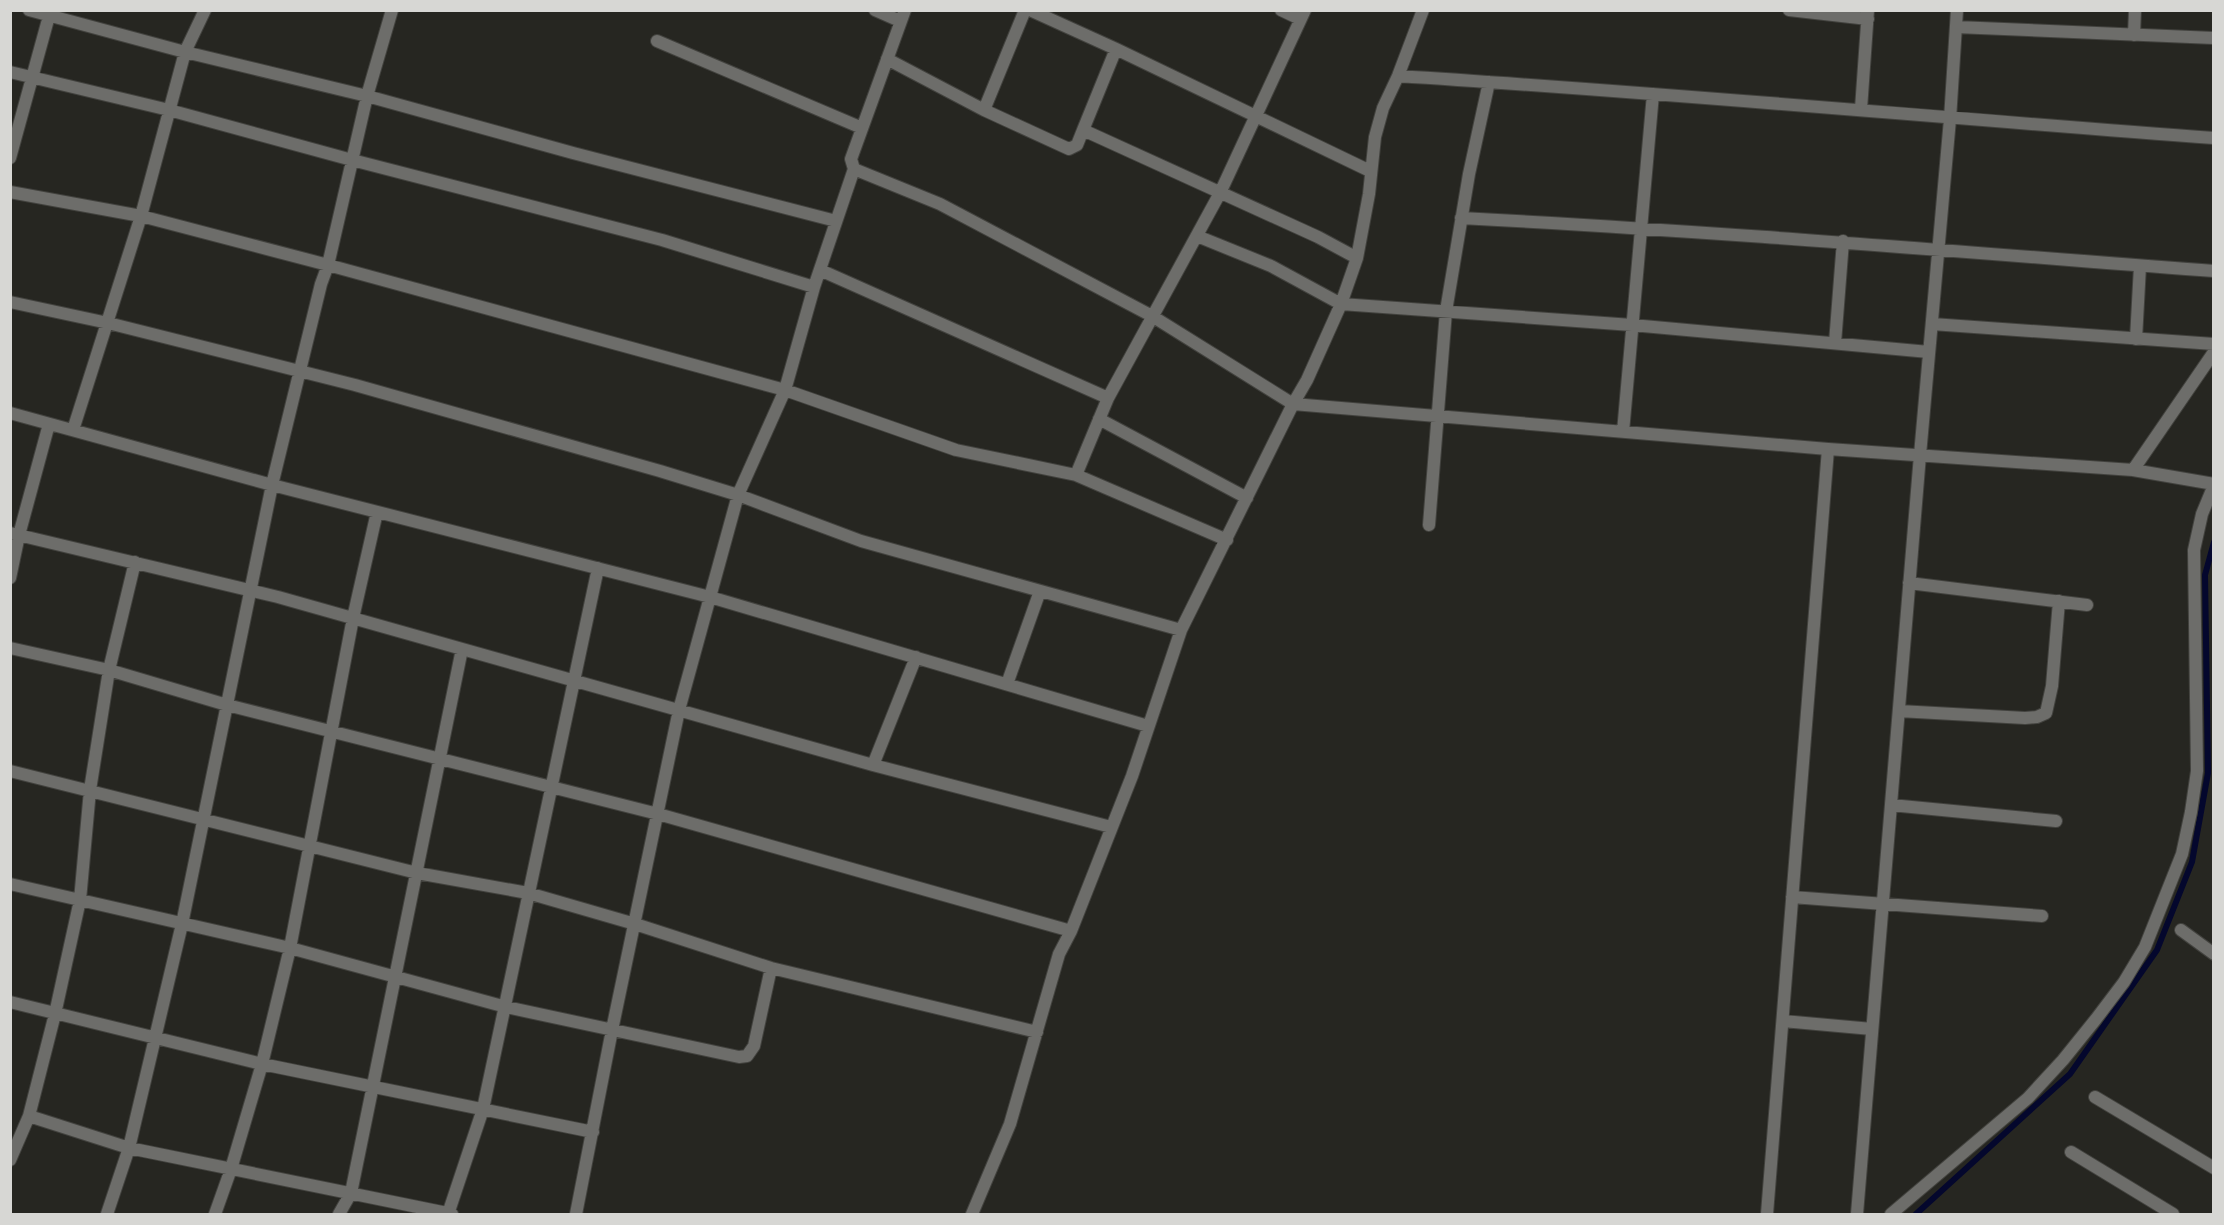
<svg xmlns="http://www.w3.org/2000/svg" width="2224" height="1225" font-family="Lato,sans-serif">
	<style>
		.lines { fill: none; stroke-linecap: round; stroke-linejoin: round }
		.stream { stroke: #04072d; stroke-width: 6 }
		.minor-casing { stroke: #42423e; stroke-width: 14 }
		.minor { stroke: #6d6d6a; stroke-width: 12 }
	</style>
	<rect width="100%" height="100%" fill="#262621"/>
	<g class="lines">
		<path class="stream" d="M1916,1214L2070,1074L2157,950L2192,862L2208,773L2205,575L2214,542"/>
		<g class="minor-casing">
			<path id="minor" d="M29,10L185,52L367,96L573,153L836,221
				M875,10L900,21
				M1030,10L1116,49L1370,171
				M1281,10L1300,19
				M1789,10L1868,19
				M1956,27L2214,38
				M2134,35L2135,10
				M657,41L862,128
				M887,59L984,110L1069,149L1077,145L1083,130L1318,237L1357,258
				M10,72L169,110L352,160L662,240L814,287
				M1398,76C1670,93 1941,118 2214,138
				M1861,109L1868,10
				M984,110L1025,10
				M1083,130L1116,49
				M10,158L49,16
				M854,169L940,204L1152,316L1293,404L1828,449L2133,470L2214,484
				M10,192L141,216L328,265L785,390L814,287L854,169L851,159L905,10
				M1461,218C1712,231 1963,252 2214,271
				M1197,236L1271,266L1341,304L1632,325L1929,352
				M820,270L1108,398
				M10,302L108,323L355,385L660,471L738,495L861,541L1181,630
				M1932,324L2214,344
				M2136,339L2140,266
				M1835,343L1843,241
				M10,413L272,485L321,284L328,265L367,96L392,10
				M1099,419L1247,498
				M73,430L141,216L185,52L205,10
				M1623,432L1653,94
				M2133,470L2214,352
				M1076,475L1108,398L1220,193L1305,10
				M1429,525L1446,311L1469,174L1489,82
				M10,533L278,597L873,765L1111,827
				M10,578L19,535L49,424
				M1909,583L2087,605
				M10,648L109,670L227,705L658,814L1071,931
				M1007,684L1040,591
				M1899,711L2025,718L2037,717L2046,713L2052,686L2059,601
				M873,765L916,657
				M10,771L417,873L528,893L635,924L771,968L1037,1032
				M1891,805L2056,821
				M10,884L290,948L506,1007L739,1057L747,1056L754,1046L771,968
				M1792,897L2042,916
				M2181,930L2214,954
				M10,1002L262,1064L290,948L353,618L377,512
				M1783,1021L1872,1029
				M2095,1097L2214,1168
				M29,1116L129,1148L182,924L272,485L710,597L1148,726
				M2071,1152L2173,1214
				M10,1160L29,1116L55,1014L80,900L90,790L109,670L135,562
				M107,1214L129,1148L452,1214
				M215,1214L231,1169L262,1064L593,1132
				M339,1214L351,1193L462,649
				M448,1214L483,1109L598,568
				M576,1214L612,1030L679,710L738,495L785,390L956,450L1076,475L1227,540
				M972,1214L1010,1124L1059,954L1071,931L1132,776L1181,630L1293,404L1307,380L1341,304L1357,258L1369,194L1375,137L1383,108L1398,76L1423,10
				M1767,1214L1828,449
				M1857,1214L1920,455L1950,119L1957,10
				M1891,1214L2028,1098L2063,1060L2096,1019L2124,982L2145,947L2182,854L2191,812L2197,771L2194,550L2202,514L2214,485"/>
		</g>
		<use href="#minor" class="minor"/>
	</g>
	<rect width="2224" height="1225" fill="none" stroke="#d7d7d4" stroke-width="24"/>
</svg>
